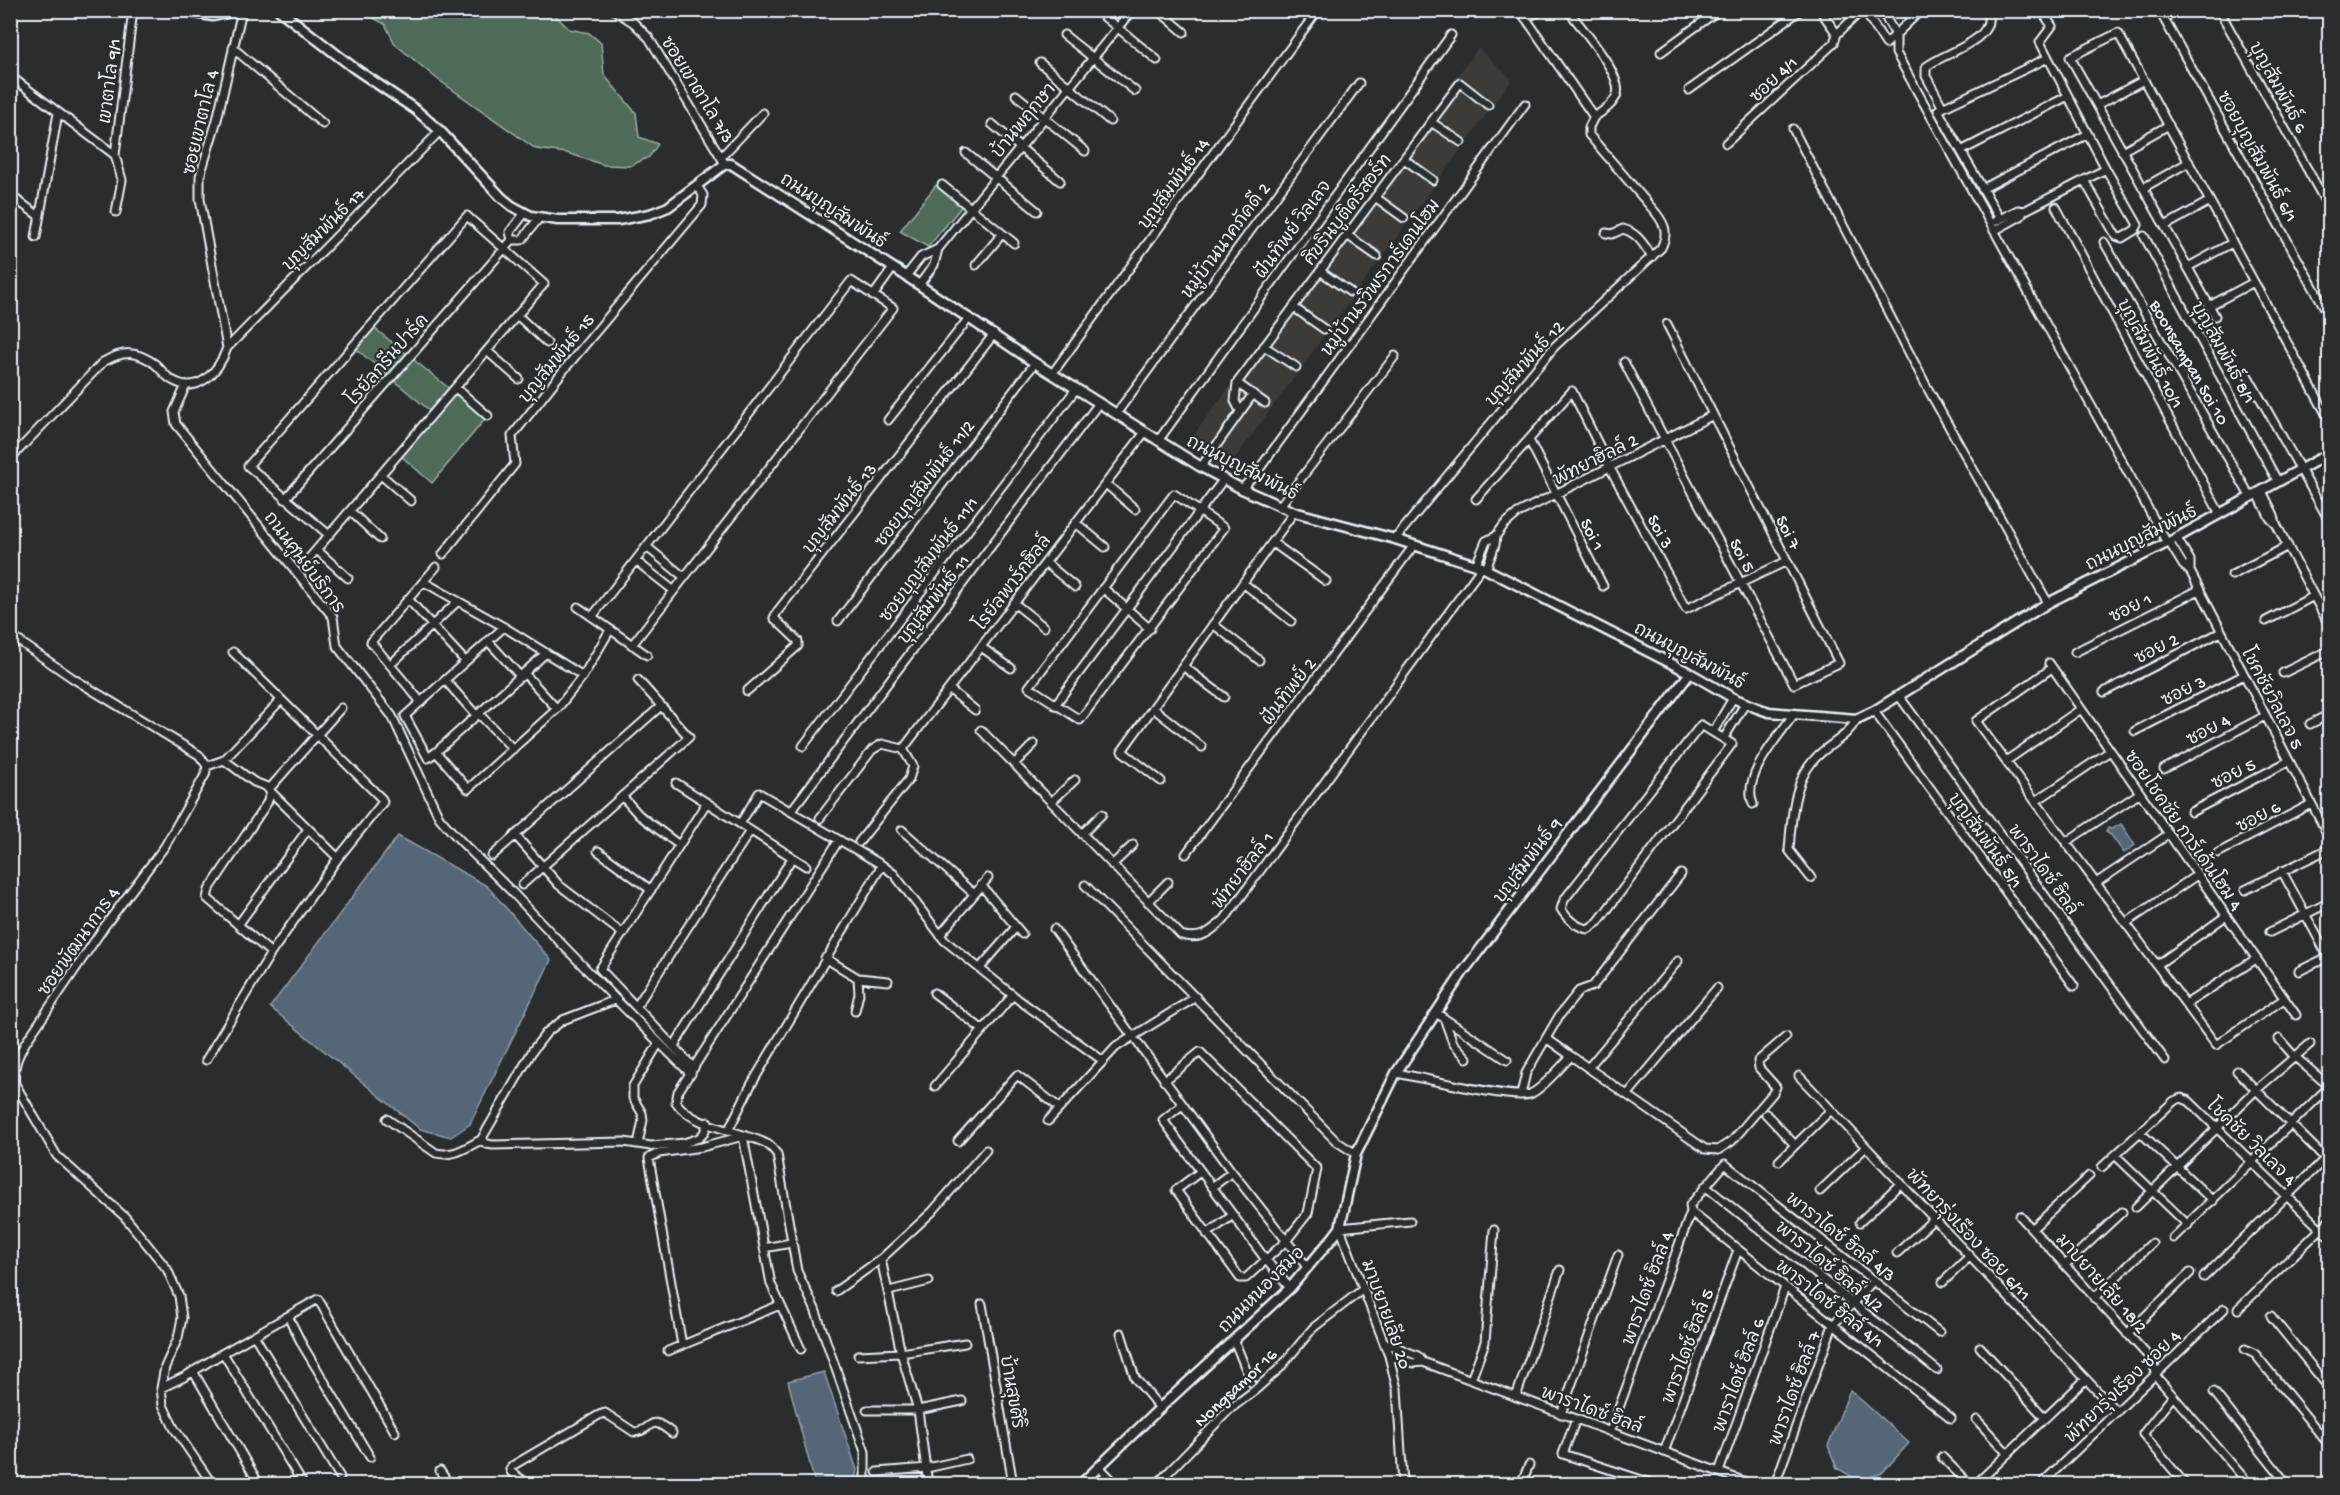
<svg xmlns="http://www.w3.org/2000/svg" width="2340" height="1495" font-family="'Gochi Hand','Playpen Sans Thai',sans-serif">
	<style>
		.built { fill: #3e3b39 }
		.green { fill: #506b59; stroke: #9caea8; stroke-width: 1.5 }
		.water { fill: #546677; stroke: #8f9eab; stroke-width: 1.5 }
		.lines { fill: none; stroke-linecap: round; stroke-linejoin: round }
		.minor-casing { stroke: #e8f1f8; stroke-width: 11 }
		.tertiary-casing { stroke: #e8f1f8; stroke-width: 13 }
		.minor { stroke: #2a2d2e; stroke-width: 7 }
		.tertiary { stroke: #2a2d2e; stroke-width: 8 }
		.labels { text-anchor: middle; stroke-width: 4.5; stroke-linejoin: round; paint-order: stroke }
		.street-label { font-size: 18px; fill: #e8f1f8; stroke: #2a2d2e }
	</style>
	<rect width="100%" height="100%" fill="#2a2d2e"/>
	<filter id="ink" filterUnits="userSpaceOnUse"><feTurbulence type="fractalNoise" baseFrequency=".0167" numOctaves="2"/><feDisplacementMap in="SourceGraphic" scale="12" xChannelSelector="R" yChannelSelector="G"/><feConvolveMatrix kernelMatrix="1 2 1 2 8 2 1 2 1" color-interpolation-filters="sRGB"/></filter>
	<g filter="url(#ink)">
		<path class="built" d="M1478,48L1512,79L1225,472L1187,444Z"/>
		<path class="green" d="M360,11H556L554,14L569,29L589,33L601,43L604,75L636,113L639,137L658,144L649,157L630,166L604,165L567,153L536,149L436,78L395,44L385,24Z
			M936,185L962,206L928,247L900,231Z
			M373,327L486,418L432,483L401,456L435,415L355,348Z"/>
		<path class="water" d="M2121,824L2135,845L2124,853L2111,835L2106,832L2108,828L2112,829Z
			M398,836L487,886L551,960L470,1124L451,1137L420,1129L270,1007Z
			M824,1372L857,1470L854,1484H815L788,1381Z
			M1850,1390L1909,1443L1882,1473L1859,1481L1837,1468L1828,1446Z"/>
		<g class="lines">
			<g class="minor-casing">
				<path id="minor" d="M614,10L634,23L649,38L725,164
					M1096,10L1157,60
					M1158,10L1184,32
					M1568,10C1580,26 1623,75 1617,94C1614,104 1603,111 1594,117
					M1820,10L1837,34
					M1864,10L1886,44L1921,10
					M1881,10L1896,35V53L2167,543
					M2159,10L2330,317
					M2219,10L2330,210
					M1632,11L1633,10
					M1525,18L1543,10
					M1837,34L1862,10
					M1064,35L1135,91
					M233,48L323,124
					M1661,52L1719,10
					M1040,63L1110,121
					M10,76L115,155L122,180L116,212
					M1689,90L1801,10
					M1016,95L1085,151
					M2097,105L2144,80
					M1943,108L1926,76V67C1944,52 2000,40 1986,10
					M1431,122L1461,142
					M992,124L1060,181
					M1793,129L1928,389L2048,603
					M1726,143L1834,43L1837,34
					M1961,151L1938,110L2048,58
					M2122,151L2169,125
					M966,153L1037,211
					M115,155L133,10
					M722,156L763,113
					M1404,159L1433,180
					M2084,180L2116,236L2122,238L2135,230L2138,225L2106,169
					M942,185L1014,243
					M2143,188L2189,162
					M1982,189L2088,134
					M10,195L39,216
					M1375,197L1404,218
					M2056,207L2220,514
					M2000,219L1961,151L2068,96
					M1996,221L2018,210L2024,211
					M2165,226L2210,201
					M1994,231L2021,216L2024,211L2106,169L2040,42L2052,26L2041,10
					M1606,233L1612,234L1623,229C1638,233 1644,245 1652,257
					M1347,235L1377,256
					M2144,236L2278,482
					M36,237L58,113
					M512,240H522L539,218
					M2104,242L2251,498
					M976,265L1002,234
					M2188,267L2232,243
					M1320,271L1350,292
					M906,276L921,257L938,249
					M919,285L934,265L938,249L1132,10
					M873,296L893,268
					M2209,306L2254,282
					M1293,307L1324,329
					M518,316L547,343
					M2215,316L2070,57L2118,33L2330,421
					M1264,346L1296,367
					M227,348L200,199V176L217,120L242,10
					M487,351L519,379
					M1624,362L1794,684L1839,663L1667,324
					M2245,371L2330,522
					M1052,374L1318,10
					M1237,383L1265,403
					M186,385L174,412L176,424L333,617L337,646L392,716L439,817C461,844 489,868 513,893C571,954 630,1015 691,1074
					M456,388L488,416
					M1240,411L1235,401L1237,383L1460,83L1488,105
					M1116,414L1359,83
					M888,420L969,318
					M1529,440L1603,586
					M1158,441L1451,35
					M10,459L103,362C123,351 136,350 155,364C161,369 165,376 172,380C199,396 219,370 227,348L440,131
					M1201,467L1253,394
					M381,475L411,501
					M1106,484L1135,509
					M1242,489L1260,468L1525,104
					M2262,491L2274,515L2276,524L2330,627
					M1174,494L1224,528L1080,720L1029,687Z
					M2258,494L2270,518L2276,524
					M285,499L512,240L510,232L524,214
					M1476,499L1572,391L1610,468L1686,609L1787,561
					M1279,507L1395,356
					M350,511L380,539
					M1076,523L1105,547
					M1496,536L1504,525L1518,513L1713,415
					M2176,537L2190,560V571
					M1395,539L1554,347L1661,248C1668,233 1666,226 1656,213L1589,135V127L1594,117L1520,10
					M2169,542L2183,565L2190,571L2330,839
					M1273,543L1326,581
					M647,547L684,577
					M317,550L348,578
					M443,554L515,464L512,436L563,371L702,205L703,195L697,186
					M636,561L673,590
					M305,563L544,284L467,216L248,466L329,535
					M1046,563L1075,587
					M1476,565L1486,541L1496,536L1495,545L1486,569
					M2232,575L2288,546
					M424,582L504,627L583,676
					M1243,583L1291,621
					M1103,588L1150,629
					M409,600L465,661
					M1014,603L1044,627
					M578,607L647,655
					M592,617L851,281L893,308L632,645
					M838,621L1035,363
					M2266,621L2314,596
					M1213,624L1259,660
					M504,627L405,716L428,758L436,752L468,789L557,709L583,676L610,630
					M10,635L74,679L199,755L207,766L205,775L165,846L104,927L26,1042C17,1057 13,1067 15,1084L57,1156L125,1217L167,1269L179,1296L182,1318L178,1338L165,1367L161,1388L163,1405L174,1428L212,1484
					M488,641L521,677
					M981,647L1011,668
					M233,652L382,799L383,802L338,858L267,788
					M2075,652L2199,590
					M2049,663L2296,1015
					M390,665L458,601
					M1183,666L1224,697
					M2052,668L1976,721L2216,1045L2284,999
					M2283,673L2330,650
					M525,674L557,709
					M445,680L477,716
					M949,689L975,710
					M747,691L798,646V641L774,618L777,612L994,334
					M2104,692L2221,632
					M1899,696L2165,1060
					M421,702L371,642L436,567
					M1055,705L1223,480
					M1153,708L1202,747
					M1874,711L2074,986
					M479,714L513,749
					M2310,724L2330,714
					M1701,725L1732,744L1598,922L1588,929C1577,927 1567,919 1561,909L1564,900Z
					M981,730L1181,935C1200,941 1210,932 1224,920L1482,567
					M2135,731L2244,675
					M1713,732L1733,698
					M1724,738L1745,704
					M803,746L1076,389
					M903,749L1145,432
					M436,752L546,653
					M224,760L281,700
					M2006,761L2081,709
					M1014,764L1034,744
					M207,766L224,760L254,782L270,788L341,708
					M2164,769L2265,716
					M1161,781L1122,751L1294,512
					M676,783L806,866
					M622,796L639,815L679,845
					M2036,801L2110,751
					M1051,802L1075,780
					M1753,804C1741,777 1779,736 1794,714
					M791,811L1099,403
					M2191,812L2289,761
					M820,818L872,750L882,744L903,749L913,766L909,779L859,842
					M740,824L759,793L882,865L894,874L944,940L1019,1000L1102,1060
					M902,830L974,894
					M1082,834L1102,814
					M515,835L559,885L623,934
					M839,840L678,1092L676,1102C693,1128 741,1130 767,1144C771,1146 774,1151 777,1154L797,1271L815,1309L865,1452V1484
					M2066,842L2140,793
					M598,851L651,890
					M2218,853L2311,804
					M1186,854L1414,545
					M492,856L661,706
					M1112,865L1133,845
					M2282,871L2330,960
					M1811,878L1789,850C1792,814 1793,775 1823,751C1838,739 1847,736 1857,719
					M2096,883L2169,834
					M522,885L689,737L638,680
					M981,885L1022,934
					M1085,885L1336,1141L1356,1154
					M2245,890L2330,848
					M1148,902L1168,882
					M2126,923L2197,875
					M238,925L308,829
					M1054,929L1133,1037
					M2270,932L2330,902
					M940,935L988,878
					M271,953L207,898L209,890L267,803L271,792
					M825,958L858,978L888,981
					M2157,965L2226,916
					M980,968L1016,927
					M2299,971L2330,956
					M934,993L983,1030
					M615,1000L563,1020L547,1032L533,1050L481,1140L487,1144L493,1145L624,1142L651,1146L684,1143L699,1138L704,1133L708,1122
					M2186,1004L2256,959
					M636,1007L750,831
					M2327,1010L2330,1008
					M855,1011L859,994L858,978
					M1436,1013L1507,1060
					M1444,1018L1453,1043L1467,1058
					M1546,1038L1571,1056
					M2279,1039L2294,1056L2330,1087
					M1137,1042L1232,1172L1308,1268
					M674,1046L792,858
					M206,1060L271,953L338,858
					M694,1068L600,969L707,802
					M1588,1068L1678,961
					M2237,1071L2330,1163
					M1396,1073C1420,1077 1512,1100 1530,1094C1541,1090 1562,1066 1571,1056L1705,1149L1718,1150L1732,1141L1773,1093L1776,1087L1759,1068L1758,1061L1786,1037
					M1799,1076L2117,1412
					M1164,1081L1200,1052L1317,1169L1308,1213L1286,1241L1246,1278H1240L1176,1190L1200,1172
					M935,1086L1013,995
					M1521,1094L1526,1073L1559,1016L1579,991L1593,986L1681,874
					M1628,1094L1717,988
					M1182,1105L1163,1120L1266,1260L1290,1288
					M1766,1114L1795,1145
					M387,1119L436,1153C454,1157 465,1148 481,1140
					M1048,1121L1116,1047L1196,997
					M728,1131L751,1085L882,865
					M2140,1132L2213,1201
					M958,1141L1017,1075L1060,1108
					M638,1144L643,1120L642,1113L633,1098V1086L659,1043
					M2115,1155L2188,1225
					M1779,1161L1831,1110
					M2102,1167L2174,1101L2181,1098L2189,1101L2330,1238
					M1705,1186L1937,1370
					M1212,1187L1232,1172
					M1820,1191L1866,1147
					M2136,1207L2256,1090L2310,1044
					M1691,1212L1951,1418
					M2020,1216L2148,1356L2157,1373
					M1860,1222L1901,1183
					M2032,1229L2089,1176
					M1207,1234L1233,1215
					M2173,1238L2330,1086
					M764,1248L791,1243
					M1897,1253L1934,1219
					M881,1259L901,1353L918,1410L928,1484
					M2065,1265L2122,1212
					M2204,1277L2330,1154
					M1943,1282L1970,1256
					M836,1291L881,1259L932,1212L986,1150
					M889,1291L929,1281
					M2094,1298L2152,1243
					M982,1304L1013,1484
					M2238,1309L2330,1220
					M288,1316L303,1346L370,1457
					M2271,1316L2330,1389
					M1121,1333L1135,1378L1160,1408
					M2127,1334L2190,1273
					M254,1335L340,1477
					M1234,1340L1251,1382
					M1384,1342L1418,1356L1423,1362L1414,1363L1389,1356
					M682,1345L649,1158L659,1153L702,1147L743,1136L771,1284L801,1349
					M1980,1347L2045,1418
					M2245,1349L2255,1354L2330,1446
					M668,1351L780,1305
					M223,1353L318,1299L395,1432
					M858,1355L901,1353L965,1343
					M1423,1362L1751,1484
					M193,1371L259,1484
					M2155,1375L2249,1484
					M1471,1380L1485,1342L1494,1230
					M161,1388L184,1377L223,1353L303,1484
					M2214,1392L2287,1484
					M2173,1396L2143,1434L2185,1484
					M1516,1397L1560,1270
					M867,1410H918L962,1401
					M1561,1414L1618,1255
					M1576,1419L1563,1454L1654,1484
					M1977,1420L2008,1454
					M1610,1432L1691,1212L1690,1205L1725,1164L1939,1332
					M1664,1452L1738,1250
					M1942,1457L1969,1484
					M1099,1467L1116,1484
					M440,1471L449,1484
					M877,1472L927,1468L967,1459
					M1719,1472L1785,1287
					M528,1484L511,1472L510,1469L512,1466L599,1415L605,1413L634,1432C655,1431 646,1412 672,1433
					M1157,1484L1230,1409L1255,1390L1280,1368L1313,1328L1362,1290
					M1403,1484L1397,1389L1389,1356L1340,1228L1410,1221
					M1521,1484L1529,1465
					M1775,1484L1833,1325L1873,1281
					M1976,1484L2086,1379
					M2041,1484L2224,1309"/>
			</g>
			<g class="tertiary-casing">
				<path id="tertiary" d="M176,10L213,16L241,10
					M279,10L354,68L416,110L440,131L501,197L512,206L531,216L558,220H618L650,214L668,207L725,164H731L906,276L1035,363L1201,467L1242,489L1294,512L1395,539L1482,567L1690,673L1733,698L1757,708L1769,712L1857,719L1874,711L2048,603L2169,542L2330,453
					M10,1479L13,1484
					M1081,1484L1160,1408L1290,1288L1334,1236L1340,1228L1356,1154L1396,1073L1463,972L1690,673"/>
			</g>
			<use href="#minor" class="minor"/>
			<use href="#tertiary" class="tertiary"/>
		</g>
	</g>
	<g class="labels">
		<g class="street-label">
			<text transform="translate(1773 79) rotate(-43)" y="6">ซอย 4/1</text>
			<text transform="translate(109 81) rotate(-83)" y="6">เขาตาโล 9/1</text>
			<text transform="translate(2279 87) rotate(61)" y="6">บุญสัมพันธ์ 6</text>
			<text transform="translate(698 89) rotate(58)" y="6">ซอยเขาตาโล 7/3</text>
			<text transform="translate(1023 120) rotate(-51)" y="6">บ้านพฤกษา</text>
			<text transform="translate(200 122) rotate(-77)" y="6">ซอยเขาตาโล 4</text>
			<text transform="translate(2258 156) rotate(61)" y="6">ซอยบุญสัมพันธ์ 6/1</text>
			<text transform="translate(1173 183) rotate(-54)" y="6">บุญสัมพันธ์ 14</text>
			<text transform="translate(1347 209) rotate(-53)" y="6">ศิขรินบูติครีสอร์ท</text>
			<text transform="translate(834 210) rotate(33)" y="6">ถนนบุญสัมพันธ์</text>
			<text transform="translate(323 229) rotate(-45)" y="6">บุญสัมพันธ์ 17</text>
			<text transform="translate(1292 229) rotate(-54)" y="6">ฝันทิพย์ วิลเลจ</text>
			<text transform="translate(1225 240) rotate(-54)" y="6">หมู่บ้านนาคภัคดี 2</text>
			<text transform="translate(1380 277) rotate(-54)" y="6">หมู่บ้านรวิพรการ์เดนโฮม</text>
			<text transform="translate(2224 352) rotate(61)" y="6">บุญสัมพันธ์ 8/1</text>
			<text transform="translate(2151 353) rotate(62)" y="6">บุญสัมพันธ์ 10/1</text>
			<text transform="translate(556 358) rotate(-51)" y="6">บุญสัมพันธ์ 15</text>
			<text transform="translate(387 359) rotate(-49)" y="6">โรยัลกรีนปาร์ค</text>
			<text transform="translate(2190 362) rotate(60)" y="6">Boonsampan Soi 10</text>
			<text transform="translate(1524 363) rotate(-48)" y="6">บุญสัมพันธ์ 12</text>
			<text transform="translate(1595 459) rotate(-27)" y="6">พัทยาฮิลล์ 2</text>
			<text transform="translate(1243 467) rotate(27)" y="6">ถนนบุญสัมพันธ์</text>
			<text transform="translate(924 483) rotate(-53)" y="6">ซอยบุญสัมพันธ์ 11/2</text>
			<text transform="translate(839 508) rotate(-52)" y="6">บุญสัมพันธ์ 13</text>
			<text transform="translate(1661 531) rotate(61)" y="6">Soi 3</text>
			<text transform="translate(1789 532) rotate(63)" y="6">Soi 7</text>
			<text transform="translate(1593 534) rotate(63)" y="6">Soi 1</text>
			<text transform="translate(2141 537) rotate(-27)" y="6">ถนนบุญสัมพันธ์</text>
			<text transform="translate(1743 555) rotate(62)" y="6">Soi 5</text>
			<text transform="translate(928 559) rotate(-53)" y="6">ซอยบุญสัมพันธ์ 11/1</text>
			<text transform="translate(305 562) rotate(53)" y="6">ถนนศูนย์บริการ</text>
			<text transform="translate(1012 582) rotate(-53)" y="6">โรยัลพาร์กฮิลล์</text>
			<text transform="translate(933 599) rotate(-53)" y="6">บุญสัมพันธ์ 11</text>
			<text transform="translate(2130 607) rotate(-27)" y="6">ซอย 1</text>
			<text transform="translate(2156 648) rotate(-27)" y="6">ซอย 2</text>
			<text transform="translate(1690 655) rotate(28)" y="6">ถนนบุญสัมพันธ์</text>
			<text transform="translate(2183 690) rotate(-27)" y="6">ซอย 3</text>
			<text transform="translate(1288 691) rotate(-53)" y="6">ฝันทิพย์ 2</text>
			<text transform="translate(2273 698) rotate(62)" y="6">โชคชัยวิลเลจ 5</text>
			<text transform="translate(2208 729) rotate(-28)" y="6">ซอย 4</text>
			<text transform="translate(2233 773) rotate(-27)" y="6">ซอย 5</text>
			<text transform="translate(2258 816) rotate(-28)" y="6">ซอย 6</text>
			<text transform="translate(2184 830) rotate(55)" y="6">ซอยโชคชัย การ์เด้นโฮม 4</text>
			<text transform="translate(1986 840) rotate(54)" y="6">บุญสัมพันธ์ 5/1</text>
			<text transform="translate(1527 860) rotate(-53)" y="6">บุญสัมพันธ์ 9</text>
			<text transform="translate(2044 869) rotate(54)" y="6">พาราไดซ์ ฮิลล์</text>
			<text transform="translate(1242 870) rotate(-53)" y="6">พัทยาฮิลล์ 1</text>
			<text transform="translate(78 941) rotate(-55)" y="6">ซอยพัฒนาการ 4</text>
			<text transform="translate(2252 1142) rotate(44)" y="6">โชคชัย วิลเลจ 4</text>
			<text transform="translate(1969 1234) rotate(47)" y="6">พัทยารุ่งเรือง ซอย 6/11</text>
			<text transform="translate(1841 1236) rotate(38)" y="6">พาราไดซ์ ฮิลล์ 4/3</text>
			<text transform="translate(1830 1266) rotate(39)" y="6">พาราไดซ์ ฮิลล์ 4/2</text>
			<text transform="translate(2102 1283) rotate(48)" y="6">มาบยายเลีย 18/2</text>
			<text transform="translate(1647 1288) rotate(-70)" y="6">พาราไดซ์ ฮิลล์ 4</text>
			<text transform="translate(1261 1289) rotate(-45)" y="6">ถนนหนองสมอ</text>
			<text transform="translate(1830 1303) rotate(38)" y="6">พาราไดซ์ ฮิลล์ 4/1</text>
			<text transform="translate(1387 1314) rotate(70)" y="6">มาบยายเลีย 20</text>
			<text transform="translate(1687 1346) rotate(-70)" y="6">พาราไดซ์ ฮิลล์ 5</text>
			<text transform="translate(1738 1375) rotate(-70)" y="6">พาราไดซ์ ฮิลล์ 6</text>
			<text transform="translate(2122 1386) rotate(-44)" y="6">พัทยารุ่งเรือง ซอย 4</text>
			<text transform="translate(1235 1387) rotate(-43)" y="6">Nongsamor 16</text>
			<text transform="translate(1794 1388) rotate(-70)" y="6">พาราไดซ์ ฮิลล์ 7</text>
			<text transform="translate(1013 1392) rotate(80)" y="6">บ้านสุขศิริ</text>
			<text transform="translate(1592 1409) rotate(20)" y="6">พาราไดซ์ ฮิลล์</text>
		</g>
	</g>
	<rect width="2340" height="1495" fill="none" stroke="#2a2d2e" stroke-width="36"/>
	<rect x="18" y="18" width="2304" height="1459" fill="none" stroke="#e8f1f8" stroke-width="2" filter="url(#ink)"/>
</svg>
